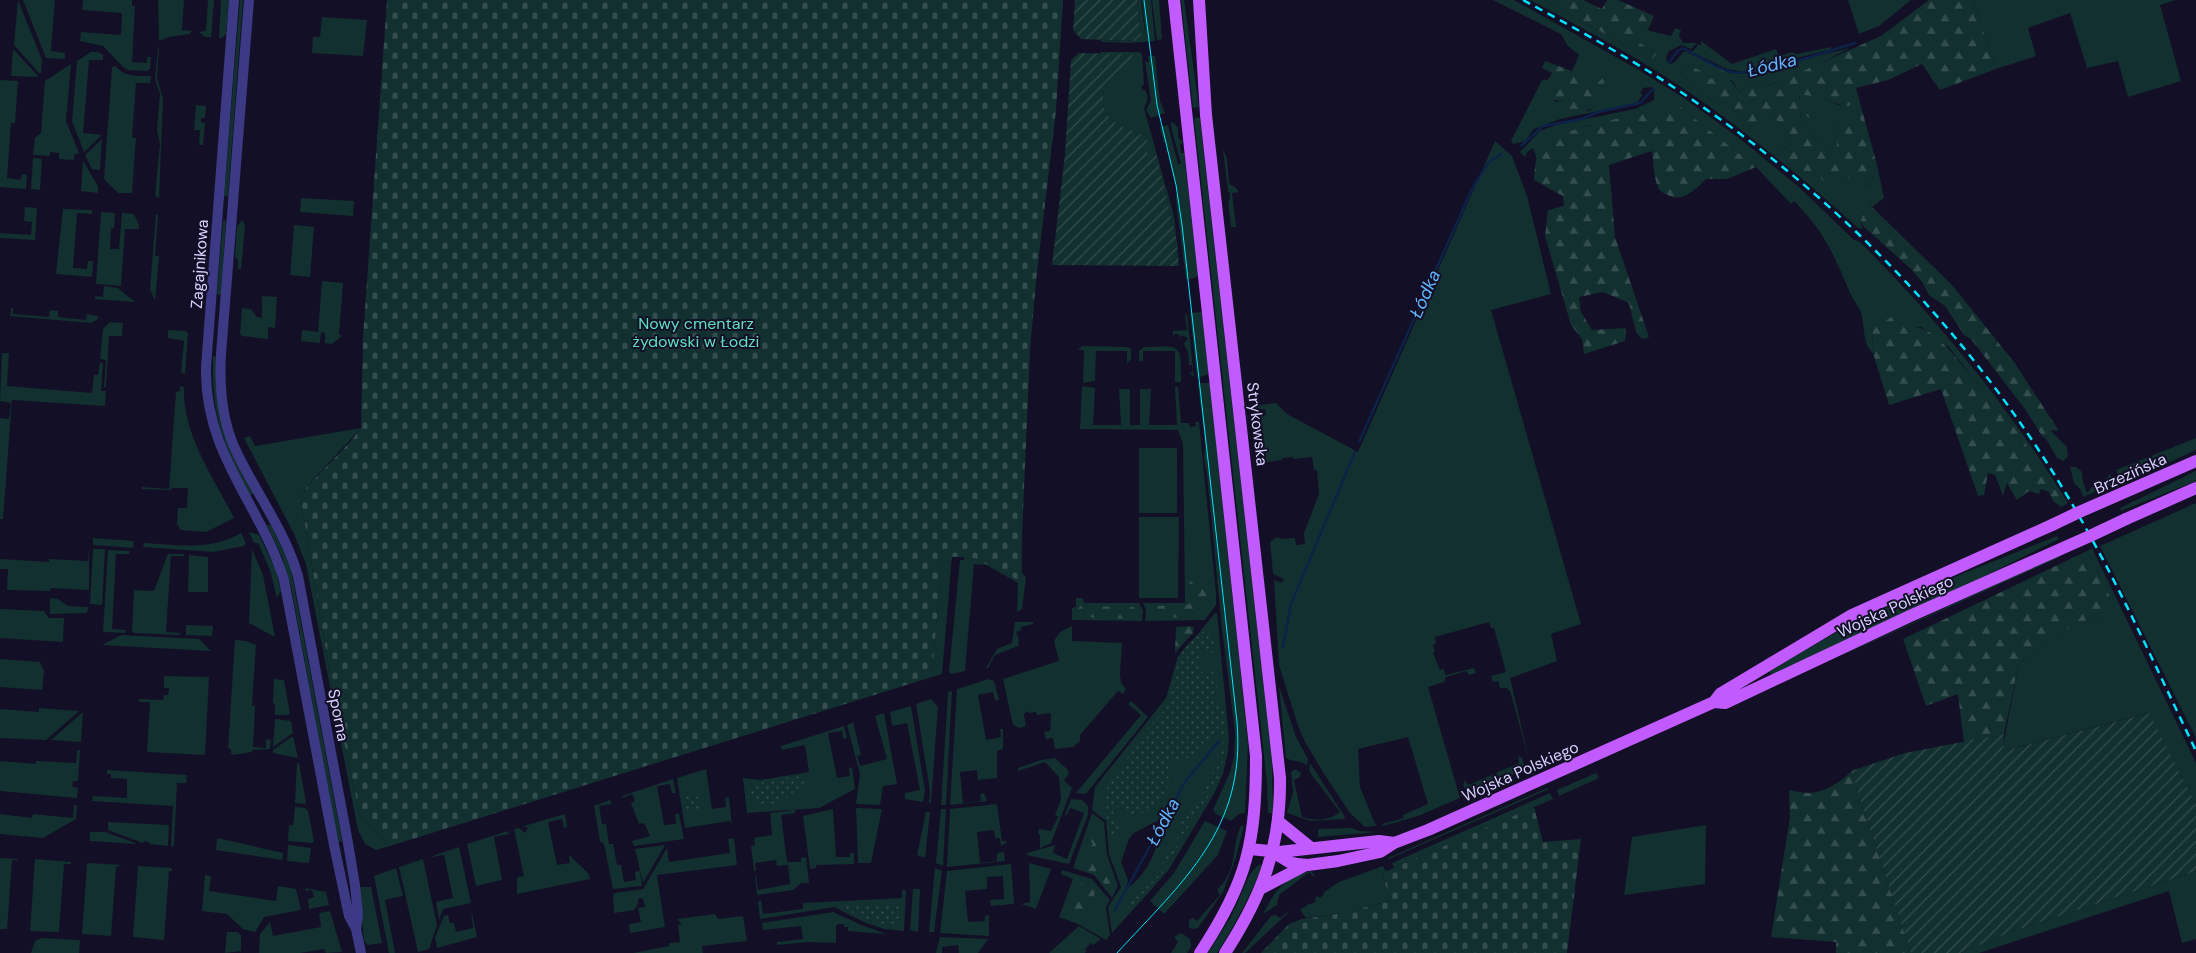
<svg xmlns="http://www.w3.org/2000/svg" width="2196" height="953" font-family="'DM Sans',sans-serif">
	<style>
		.grass { fill: #12302f; fill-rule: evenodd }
		.forest { fill: url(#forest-firs); fill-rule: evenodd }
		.cemetery { fill: url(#cemetery-stones) }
		.park { fill: url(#park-dots) }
		.garden { fill: url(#garden-furrows) }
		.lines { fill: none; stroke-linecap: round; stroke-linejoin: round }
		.stream { stroke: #0c2248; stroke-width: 2.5 }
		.minor { stroke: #3d3a85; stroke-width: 10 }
		.major { stroke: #c25bff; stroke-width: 12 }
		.tram { stroke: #00e5ff; stroke-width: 1 }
		.rail { stroke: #00e5ff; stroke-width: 2.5; stroke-dasharray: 8 6; stroke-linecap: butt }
		.major-bridge { stroke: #c25bff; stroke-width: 12 }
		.labels { text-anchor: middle; stroke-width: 4; stroke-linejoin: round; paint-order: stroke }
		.street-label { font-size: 16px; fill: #d9d4ff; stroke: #130f26 }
		.park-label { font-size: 16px; fill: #5fe0c0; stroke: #130f26 }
		.water-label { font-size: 18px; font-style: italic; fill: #62b6ff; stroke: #130f26 }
	</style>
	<defs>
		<pattern id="forest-firs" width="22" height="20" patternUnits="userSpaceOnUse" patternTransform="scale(1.25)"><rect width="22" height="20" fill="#12302f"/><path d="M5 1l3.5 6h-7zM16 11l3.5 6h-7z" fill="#344d4e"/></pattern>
		<pattern id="cemetery-stones" width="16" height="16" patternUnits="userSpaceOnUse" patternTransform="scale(1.25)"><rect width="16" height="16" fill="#12302f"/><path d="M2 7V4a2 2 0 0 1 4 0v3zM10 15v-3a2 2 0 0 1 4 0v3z" fill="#344d4e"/></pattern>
		<pattern id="park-dots" width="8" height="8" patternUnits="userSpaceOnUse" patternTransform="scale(1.25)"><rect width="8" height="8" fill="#12302f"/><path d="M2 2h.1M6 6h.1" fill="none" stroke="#344d4e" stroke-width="1.8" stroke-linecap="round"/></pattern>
		<pattern id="garden-furrows" width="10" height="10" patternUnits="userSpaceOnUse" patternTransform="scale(1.25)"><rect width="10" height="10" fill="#12302f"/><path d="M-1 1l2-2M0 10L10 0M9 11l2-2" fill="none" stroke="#344d4e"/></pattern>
	</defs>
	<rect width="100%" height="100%" fill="#130f26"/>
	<path class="grass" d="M18,0L42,60L41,73H39L14,45Z
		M23,0H55L51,51L65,53V59L46,58Z
		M83,0H132V6H135L132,62L147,63V57H151L150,69L147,71L128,70L123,67L103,46L80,41L81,32L121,35L122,13L82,10Z
		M158,0H184L182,30L192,31L190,34L169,37L159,41Z
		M208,0H214L211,37H205L199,32L206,31Z
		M221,0H229L226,34L222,38H219Z
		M240,0H243L228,196H224Z
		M1137,0H1141L1146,41L1142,0H1151L1155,41L1130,43L1101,42V40L1135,41L1141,35Z
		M1152,0H1159L1162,39L1157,40Z
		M1181,0H1184L1199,107L1193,108Z
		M1493,0H1514L1637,69L1684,98L1739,138L1800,188L1854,240L1860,242C1941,323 2008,406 2068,503L2065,505L2015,428L1990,395L1971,376L1949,347L1921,327L1872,328L1873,353C1862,344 1865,325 1861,313C1859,306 1853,300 1850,293C1834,255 1824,231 1794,201L1791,204L1756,167L1675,103L1661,115H1639L1586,126L1544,143L1537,159L1533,148L1527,152L1525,157L1520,152L1540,131L1556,125L1635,109L1654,100V89L1652,87L1643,88L1640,94H1643L1637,103L1560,119L1534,129L1525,141L1513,144L1511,141L1542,80H1548L1556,89L1553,100L1556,102L1562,101L1589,111C1604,100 1603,94 1604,76L1597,85L1572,71L1579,55L1568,46L1561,34Z
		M1530,0H1544L1645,56L1655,52L1635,40L1638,28L1671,36L1675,28L1681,30L1679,36L1683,43H1697L1691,49L1681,45L1669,51L1666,57L1667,62L1670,64L1675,62L1684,51L1732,73L1743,74L1850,48L1807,70L1768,86L1749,84L1740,93L1732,80L1712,79L1698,69L1683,65L1680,72L1712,101L1730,104L1741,121L1773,117L1785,128L1791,145L1780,151L1815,171L1832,190L1844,175L1860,185L1870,184L1877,165L1884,198L1872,207L1869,200L1860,196V203L1864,213L1861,220L1862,229L1858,228C1797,173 1733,120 1663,75C1620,48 1575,24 1530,0Z
		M1848,0H1911L1879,26L1859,34Z
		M1973,0H2176L2160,5L2181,81L2128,97L2118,61L2087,68L2070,13L2028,28L2036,56L1996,69Z
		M322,17L367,20L363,56L312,53L313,37H320Z
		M1701,41L1732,64L1776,49L1779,56L1792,52L1797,54L1831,47V49L1745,72L1727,69L1692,52L1698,45H1701Z
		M158,48H159L157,78L163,99L159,198L155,196L160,144L157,130L160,94L155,79Z
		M13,49L38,76V77L11,76Z
		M91,52H98L103,55V60H89L83,133L102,135L84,152L72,121L77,61Z
		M1101,52H1139L1142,54L1144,85H1142V90H1145C1149,97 1148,101 1144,108L1174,216L1181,279L1177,242L1156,154H1147L1146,137C1128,129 1102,123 1103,99C1103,93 1104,86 1108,81C1115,72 1125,64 1134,56L1100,54Z
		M1148,56H1155L1160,101L1165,113L1151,118L1146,110L1151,101L1145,61L1149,62Z
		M71,64L66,121L79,153L74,155V160L59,159V153L50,152V156L33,155L35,138L41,133L45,81Z
		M115,66C125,77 136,76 151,76L150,83H136L132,137L136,138L132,193H118L104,179L112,67Z
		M0,80L18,81L15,123H11L7,178L21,180L22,174L27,175L26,189L0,187Z
		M1800,94L1814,95L1839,105L1853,97L1861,123H1840L1839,131L1835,134L1837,145L1832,149C1823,148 1809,136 1809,126L1801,122L1800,113L1803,112L1799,101Z
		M196,105L206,106L205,118H201V122L205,123L203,145H199L200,130H194Z
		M1194,118H1200L1272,761L1273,813H1268L1267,783Z
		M1173,122L1178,128V138L1182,141L1183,143L1180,144L1181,153H1184L1198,275L1195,278L1186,279L1176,201V195L1178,194L1166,142L1164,143L1160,127L1168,125L1178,164H1181L1171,127V123Z
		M102,139L100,170L92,169L85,155Z
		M1495,141L1512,156L1527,196L1551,294L1491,310L1581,624L1551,634L1557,661L1510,678L1529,759L1510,691L1507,688H1500L1498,681L1493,682L1491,676L1506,672L1494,628H1491L1489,622L1435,637L1436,643L1433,645L1435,652L1433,653L1440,670L1444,669L1445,675L1474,668L1476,673L1469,675L1466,671L1446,677L1444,682L1428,687L1460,798L1418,816L1383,826L1382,824L1404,818L1403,815L1428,804L1408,737L1358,749L1360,787L1376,826L1365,827L1350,813L1326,777L1305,742L1298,726L1279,665L1274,580L1282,583L1284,579L1273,574L1270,542L1277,537L1282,539L1295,538L1296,545L1305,544L1304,533L1319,494L1317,470H1314L1312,457L1293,459V457L1282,458V460L1261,463L1256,417L1266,415L1265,409L1253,410L1251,406L1276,403L1287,414L1358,452Z
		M1223,150L1227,158L1229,184L1235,187L1239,192L1232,193L1236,227H1231L1228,201L1230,200V193L1228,192Z
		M33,158L42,159L40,190L31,189Z
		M83,161L98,186V193L81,191Z
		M301,198L354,201L353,216L300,212Z
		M25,207L37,208L35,240L0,238V233L31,235L32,222L24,221Z
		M63,209L92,210V214L77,213L73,268L87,269L88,261H93L92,277L56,274Z
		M101,212L115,213L114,228L111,229L110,249H119L122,213L134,214L139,225V229H125L121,286L96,284Z
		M156,214L158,215L155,256H159L155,301L150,289Z
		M225,220L226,221L221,295L217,294L223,221Z
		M243,220L245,227L241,269H238V260L235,256L237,226Z
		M294,225L314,227L310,277L290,275Z
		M322,281L343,283L339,334L342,336L332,344L325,343V333L321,332L320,343L301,341L302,330L318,332Z
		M104,286L118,288L135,302L95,299V296L103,297Z
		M262,296L277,297L275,328L268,327V339L242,336L240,334L242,308L251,309L257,317L262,318Z
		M11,308H13V314L49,317L50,310L58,311V317L86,320L87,314L98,316V319L91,323L10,316Z
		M1202,312L1209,374L1197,378L1190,313Z
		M1185,314H1187L1194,377L1189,373L1193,372L1192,365H1189L1188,352L1184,344L1188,338L1181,335L1179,339V334H1174L1173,340V331L1187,330Z
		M110,322L123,323L122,336H109L106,387H104L106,360L100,359L103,329Z
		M3,326L2,353H9L7,386L92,393L94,375H98L100,362L103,364L101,391H106L105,406L12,400L3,519H0V418L9,419L11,403L0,401Z
		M168,330L186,331L188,334L185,374L181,373L184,341L168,338Z
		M1082,346L1127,347L1131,349V359L1127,364V351H1096L1095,381L1083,383L1084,350H1078Z
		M1144,347C1182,346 1181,343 1181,382H1175V351H1143V361H1139V351Z
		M213,356L217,357L216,383L253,493L250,496C223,445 211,415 213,356Z
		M1198,383H1210L1248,743L1245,813L1239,814L1231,821L1216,814L1213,810L1230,772L1234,756L1235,732L1222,629L1207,474L1204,459L1205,444Z
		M180,386L184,387C182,434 214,478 234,518L206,532L181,530L177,524L178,508H187L188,488H173L170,490L142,489V487L169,489L176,392L180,391Z
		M1082,386L1095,388L1093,425H1121L1119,389H1130V425H1140V389H1151L1149,425H1177L1175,387H1178L1181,423H1189L1190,427L1196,426L1195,422H1199L1216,593V605L1205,620L1145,621L1146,610L1143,603H1185L1183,444L1178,430L1080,429Z
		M361,428L300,494L332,687L360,816L390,846L376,850L365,844L358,830L306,564L294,534L244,438L250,436L255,446Z
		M2050,430L2067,447L2068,456L2064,461L2057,458L2046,439Z
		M2196,438V450L2125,482H2121L2116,470Z
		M1139,448H1177V513H1139Z
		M2070,467H2076L2082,472L2083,482L2087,493L2093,486L2103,482L2110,474L2114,484L2083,497L2080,489L2074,483Z
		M2196,471V481L2121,511L2120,508Z
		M2196,503V738L2100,546Z
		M1022,515V573L1026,577L1022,609L1017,612L1018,583L986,565L974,564L965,671L951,674L949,672L960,560H964L965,557L974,558L1020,581Z
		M1139,517H1179L1178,598H1139Z
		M267,525H271L290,565L342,841L338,842L291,586L282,557Z
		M249,532L259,535L275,568L281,591L277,598L270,570L258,543H254Z
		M241,533L246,543L244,546L213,552L143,547L144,543C178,545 210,551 241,533Z
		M2057,536L2059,539L1985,576L1772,675L1769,671L1858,620L1964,573Z
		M93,538L134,541L133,548L93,545Z
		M89,548V590L51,588L50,591L7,590L8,569H0V559L49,562V559L88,561Z
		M2092,548L2196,763V804L2148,713L2002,751L2019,663L2076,623L2117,613L2087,551Z
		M93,549H105L102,605L90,604Z
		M252,549L263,575L275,637L249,623Z
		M108,550L130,551L129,554H116L112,629L126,630L125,633L103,632Z
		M168,554H184V556H171L166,632L180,633V635L134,633L132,631L134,590L154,591Z
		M189,555L208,557V592H188Z
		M942,555L952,556L942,674L932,677Z
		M2058,556L2060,557L1843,655L1844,654Z
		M50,598L58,599L68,606L88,607L87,613L50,614Z
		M1076,598H1083L1084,603H1139L1143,611L1142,621L1072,620V608L1076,607Z
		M0,609L44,611L49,618H64L63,642L0,638Z
		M1215,613H1217L1229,738L1228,752L1223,774L1214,794L1168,871L1112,933L1108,907L1121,887L1109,854L1106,821L1092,810L1095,787L1166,698L1177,660ZM1169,811C1158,839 1153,872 1126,889L1128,880L1121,862L1129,839L1134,833L1159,820Z
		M1015,622H1033V624L1021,627V630L1016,632L1019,640L1018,646L995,655L988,668H986L997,649L1012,643Z
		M186,625L213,626L212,636L186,635Z
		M1072,626V641L1122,643L1120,674L1121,683L1126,689L1123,694L1118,691L1080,735V741L1073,747L1055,749L1053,738L1046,739L1044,732L1050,731L1051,716L1050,713L1037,715L1036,712L1029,713L1026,711L1024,715L1026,726L1019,728L1013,725L1003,679L1059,661L1054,641L1060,632Z
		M121,635L199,639L211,651L102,645Z
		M235,640L246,641L256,645L252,706H255L253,747L266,748V739L271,740L270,749L252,750V752L233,755L231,753V749L228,748Z
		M0,659L40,662L44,671L42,690L0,687Z
		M164,676L209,677L205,755L147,752L150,702H139V699L163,700L164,695H168L169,688H164Z
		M274,679L284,680L290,713L288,715H275V705L273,702Z
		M989,679L994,681L999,700H995L993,692L978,695L986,740L1001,737L1000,729H1003V749L997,751V778L978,780L977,770L960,772L963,803L981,801L980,794L984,793L987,801L950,805L957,689Z
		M1279,686L1296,737L1308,759L1307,766C1301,759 1293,763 1286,758Z
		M952,691L946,805H941L948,692Z
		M931,699L938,707L931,803H929L930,791L916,704Z
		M1131,701L1148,717L1086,794L1076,793L1141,715L1128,704Z
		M911,706L925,790L923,802L905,799V793L920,790L907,723L892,726L890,712Z
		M39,708L79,711L46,740L0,738V709L39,712Z
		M83,712L81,742L51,740Z
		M884,713L897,784L883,786L880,805L856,804L860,774L847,725L853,722L861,755L857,756L860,766L887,759L875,716Z
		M275,719L291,721L293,733L273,747Z
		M844,726L847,738L843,739L842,731L828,733L837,778L850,776L849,768L852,767L855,789L819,808L747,813L743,778L760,780L809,772L805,745L782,750L781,746Z
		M293,736L298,758L273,753V750Z
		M77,750H80L78,781H73L72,787L78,788L77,798L0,791V761L36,764V761L76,763Z
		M1518,756L1522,758L1526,769L1500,780L1496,773L1519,763Z
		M1055,758L1067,769L1069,774L1064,780L1072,788L1051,843L1040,848V835L1038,834L1039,829L1051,831L1058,817L1055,815L1061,800L1059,777L1045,762L1018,771V768L1041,760Z
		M297,763H299L306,802L305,804L295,803Z
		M1310,763L1345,817L1344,819L1311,821L1287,813L1293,792L1291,772L1296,769L1301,773L1300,777L1294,780L1302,817C1316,821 1328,821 1340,812L1311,774L1309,770Z
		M706,769L712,809L726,807L725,798L729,797L732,826L730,821L685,828L677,778Z
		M107,770L187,775L186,783H177L174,846H171L173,806L92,801L93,796L127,798V779L111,778V774H107Z
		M1596,773L1599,778L1559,796L1557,790Z
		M1494,774L1497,782L1467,795L1463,784L1465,780L1468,785Z
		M673,779L676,793H672L670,784L657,786L664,825L676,824L675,814H679L684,839L634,846L632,841L650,836L644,823L639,824L631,803L635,801L632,794L623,798L622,796Z
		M1547,788L1549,789L1389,859L1388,858Z
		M1550,793L1553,799L1394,868L1392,863Z
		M1071,799L1082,800L1088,806V815L1069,864L1027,855V853L1055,845L1053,853L1067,859L1084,813L1070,808L1067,815H1065Z
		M610,800L612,804L599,806L602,824H606L609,844H613L617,865H621L624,882L636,880L635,872L640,871L642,886L613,889L604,844L600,841L594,806Z
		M997,804L1002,841H1006V843L1001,846L1000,838H995L994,830L977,832L980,863L997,861V853L1004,852L1005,861L947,867L950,809Z
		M74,805H77L76,819L43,838L0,834V814L32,818L33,814L73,818Z
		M295,807L305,808L308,811L314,841L312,843L288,841L289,825H293Z
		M856,808L882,809L871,863H858Z
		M833,809L836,857H850V853H854V864L816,865V868L810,869L803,816Z
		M941,809H946L943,866L936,863Z
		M795,810V813L781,815L787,862H801V858L806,857L809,883H801L793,890L757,895L755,877L756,876L758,890L790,884L788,865L777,866L776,860L755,863L756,871H754L751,846L755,845L754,838L772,835L770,813Z
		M926,812H930L925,858L917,855Z
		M1092,813L1104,822L1107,855L1118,886L1112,898L1094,875L1073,868Z
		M565,814L567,827L564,828L562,819L548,822L557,865L570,863L569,855L589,874L590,879L517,894V877L524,876L514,829L519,828L525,833L528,828L524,826Z
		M1205,821L1227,831L1218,855L1164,914L1150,901L1174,873Z
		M108,822L169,825L168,846L150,844L149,842L144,841L143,843L108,830Z
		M1706,825L1705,884L1624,895L1632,837Z
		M1241,826H1244L1236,857L1223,892L1198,928L1192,929L1189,927V920L1193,918L1197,921L1220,895L1217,890C1220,886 1225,882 1227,877C1236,862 1233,842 1241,826Z
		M1352,828L1359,831L1377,832L1318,837V829Z
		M508,831L509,834L494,837L502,880L476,886L467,844Z
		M90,832H105L138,844L90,841Z
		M217,838L283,853L282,860L216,850Z
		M734,838L737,865L657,875L665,927L630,933L629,924L641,922L638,908L645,907L643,898L638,899V904L634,910L614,913L613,895L615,893L643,889L667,848L669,862L730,853L728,839Z
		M288,845L311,848L309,863L287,861Z
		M665,845L643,883L635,849Z
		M459,847L471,903L443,909L439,920L436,902L453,898L444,855L429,857Z
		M0,858L18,859V860H12L7,929H0Z
		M35,859L71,862V864H64L59,932L30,931Z
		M423,859L437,925L429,949L418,952L399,867Z
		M87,863L123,865L116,867L111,936L82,934Z
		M1029,863L1051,869L1036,909L1021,904L1030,902Z
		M1011,864L1014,904L991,906L990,900L1004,899L1003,876L987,877V889L965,891L968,922L985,921V916L989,915V936L940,933L947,871Z
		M1261,864L1262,867C1249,898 1235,925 1217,953H1208L1231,917L1250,874L1257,866Z
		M138,866L172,868V871H169L164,940L133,937Z
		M1383,866L1386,872L1382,874L1390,901L1343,913L1306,918L1300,910L1310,903L1311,904L1316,901L1315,898L1318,896L1320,898L1324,894L1323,893L1339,882Z
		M396,868L403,896L385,900L395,953H389L374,876Z
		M935,868L942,871L934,932H929Z
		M1062,870L1092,879L1110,900L1106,907L1110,935L1106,940L1078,924L1059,917L1073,879L1061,874Z
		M1311,871L1315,876H1312L1311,873H1308L1279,895L1277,905L1263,914C1276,889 1283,879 1311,871Z
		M2196,871V939L2182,943L2169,891L1979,953H1960L2014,931Z
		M205,875L211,876L209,891L276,901L278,886L296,889L301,910L264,917L255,932L243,929L227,914L202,911Z
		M359,887H371L382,943L368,945L364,941Z
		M305,888L326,892L329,905L309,909L308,899L314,897L312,890L306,891Z
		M913,889H920L918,932L910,930Z
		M902,890H906L904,931L884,929L866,923L834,907L760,919L758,901H761L763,914L803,909V903L902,898Z
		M1293,908L1245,953H1242L1271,916L1276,915L1280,918Z
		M471,909L477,937L437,948L435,937L444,916L448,915L450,923H454L456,932L473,928Z
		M330,911L342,952L326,953L324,949L300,953H259L260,934L270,922L273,936L321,927L319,913Z
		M833,912L864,926L887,934L848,931V927H844V924H838L836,927V943L808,942L777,945V942L803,939L801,926L763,930L762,923Z
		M715,914L718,919L743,916L747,941L702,946L703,953H633L669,946V943L680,942L678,925L682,924L677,919Z
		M1079,926L1101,939L1093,945L1091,943L1085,949L1087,951L1085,953H1049Z
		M227,932H237L241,935V951L225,953Z
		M1181,933L1190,939L1191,947L1187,953H1171L1178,942L1174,937Z
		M940,937L988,939L978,953H959L958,945L942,947V953H936Z
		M41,938L80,940L79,953H31L35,941Z"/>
	<path class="forest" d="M1544,0H1583L1602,9L1607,0H1618L1654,16L1648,30L1638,29L1635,40L1655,52L1656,54L1653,58L1645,56Z
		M1929,0H1973L1996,69L1940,90L1922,64L1888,80L1856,88L1877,165L1870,184L1860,185L1844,175L1832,191L1815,171H1803L1779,152L1791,145L1785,128L1773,117L1759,120L1751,127L1741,121L1730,104L1712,101L1680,72L1683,65L1698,69L1712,79L1722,69L1740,93L1749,84L1769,86L1881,36ZM1800,95C1818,94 1832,104 1849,106L1853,98L1861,122L1840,123L1839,131L1835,134L1837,145L1832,149C1823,148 1809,136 1809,126L1801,122L1800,113L1803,112L1809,118L1812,111L1806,104L1799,101Z
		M1545,61L1572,71L1597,84L1605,75C1602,103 1602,112 1571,110L1562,101L1552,100L1556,90L1548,80L1552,73L1542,68Z
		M1675,103L1756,167L1727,179H1706C1695,190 1681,204 1666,194C1662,192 1659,191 1658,187C1653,176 1654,162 1652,151L1609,165L1615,237L1649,337L1642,339L1636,332L1629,303L1603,292L1579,297L1581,312L1592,330L1626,328L1625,341L1584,354L1582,339L1571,325L1545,236L1548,210L1564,206L1563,196L1534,180C1535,169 1535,151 1544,143C1556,132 1620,117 1637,115C1645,114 1653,115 1660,115V111Z
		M1860,196L1869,200L1872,207L1952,285L2014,362L2059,431L2050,430L2046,439L2042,436L2025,409L1971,339L1964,335L1945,306L1929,295L1922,282L1911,269L1863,226L1861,220L1864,213L1860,203Z
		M1899,313L1910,326C1937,328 1954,356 1970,375C1977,383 1985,389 1992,397C2019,431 2041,468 2065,505L2061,507L2053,501L2049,492L2041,489L2039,494L2029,491L2017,500L2007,483L2003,495L1995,475L1988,473L1984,495L1978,496L1941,389L1889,405L1873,353L1872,328Z
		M2087,551L2118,613L2076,623L2019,663L2004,734L1964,743L1958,694L1926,706L1903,639Z
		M1197,577L1209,591V608L1199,617L1152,618L1148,612L1154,606L1188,605L1192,600L1189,583Z
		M1080,606L1133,607L1140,614L1136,619L1079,617L1077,611Z
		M1188,626L1194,627L1193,633L1175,653L1176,627Z
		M1851,771L1911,953H1836V942L1771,937L1790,817L1789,790C1796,791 1803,793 1809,793C1822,793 1844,781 1851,771Z
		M1100,825L1102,835L1099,838L1104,854L1098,864L1108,875L1110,883L1107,886L1092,872L1080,868V863L1089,860L1094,855L1086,850L1093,844L1089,839L1094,826Z
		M1081,883H1089L1095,888C1094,898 1092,900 1101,908L1096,914L1088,910L1078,912L1073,908L1079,897L1078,891Z"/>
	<path class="cemetery" d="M387,0H1063L1056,110L1036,281L1030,351L1020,581L974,558L942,556L932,677L390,846L360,816L332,687L300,494L351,441L361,428L363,337Z
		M1534,807L1543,842L1581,839L1567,953H1261L1289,924L1302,919L1343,913L1390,901L1382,873Z"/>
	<path class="park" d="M1209,630L1217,648L1211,654L1202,650L1199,653V666L1204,675L1213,672L1218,681L1216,698L1226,707L1224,725L1227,740L1226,749L1218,780L1200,811L1192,820L1165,870L1128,909V906C1138,892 1168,870 1164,852L1178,838L1180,820C1190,812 1198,804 1203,793C1206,788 1206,781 1209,777C1214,770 1221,767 1218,757C1223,748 1225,742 1221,733H1214L1213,737C1194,745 1201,761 1173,760L1168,765L1169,775L1166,798C1151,804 1150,811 1134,816L1125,808L1116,807L1113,812L1120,832L1113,835L1108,829C1110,819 1101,809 1104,799C1108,776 1122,768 1134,749C1137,744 1139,737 1144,732C1155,720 1163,715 1171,699C1168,690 1173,685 1175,676C1176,671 1175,665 1177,660C1182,649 1197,632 1209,630Z
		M797,776L803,777L804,783L782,802L766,806L748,800V793L756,783Z
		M697,793L701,813L686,811L683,795Z
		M901,903V926H883L847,910L846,905Z"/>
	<path class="garden" d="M1075,0H1137L1141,35L1135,41L1081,39L1073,30Z
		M1079,53L1131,54L1134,57C1126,64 1116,72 1108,81C1104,86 1103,93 1103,99C1102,123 1128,129 1147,137V154L1156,153L1177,242L1179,266L1052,265L1065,154L1071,60Z
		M2149,713L2196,804V871L2014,931L1960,953H1911L1851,771L1905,753L2004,734L2003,751Z"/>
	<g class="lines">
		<path class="stream" d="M1669,62L1678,51L1683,48C1698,56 1715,68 1731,72C1755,77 1828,51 1855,43
			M1521,146L1543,126L1582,119L1598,112L1640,103L1653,89
			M1359,442L1471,191L1488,163L1501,154
			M1283,647L1291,604L1355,452
			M1115,910L1185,782L1219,741"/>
		<path class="minor" d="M234,0L206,367C204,454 260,503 284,580L334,845L349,916L356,929
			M249,0L221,354C219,389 222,424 238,455C258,496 286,533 298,576L348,843L355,885L358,915L356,929L361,953"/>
		<path class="major" d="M1174,0L1256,756C1256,841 1248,881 1200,953
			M1199,0L1206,115L1280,778C1281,847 1262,896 1225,953
			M2077,513L2196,461
			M2126,519L2196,488
			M1714,702L1720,694L1852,615L2052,525
			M1279,822L1311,848
			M1250,849L1279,852L1379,841L1394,843
			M1273,852L1289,862L1297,864L1308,865L1338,861L1380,852L1394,843L1428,830L1714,702L1725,703L1910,616L2090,536
			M1262,888L1306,865"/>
		<path class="tram" d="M1117,953C1183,881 1246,829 1237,722L1182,225L1176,185L1157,105L1144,0"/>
		<path class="rail" d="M1523,0C1582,32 1641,64 1697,103C1839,200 1963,328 2054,474C2109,562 2151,657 2196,751"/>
		<path class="major-bridge" d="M2052,525L2077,513
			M2090,536L2126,519"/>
	</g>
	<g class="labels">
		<g class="street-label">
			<text transform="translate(199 264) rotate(-86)" y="6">Zagajnikowa</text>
			<text transform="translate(1258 424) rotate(83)" y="6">Strykowska</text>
			<text transform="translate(2130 473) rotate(-24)" y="6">Brzezińska</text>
			<text transform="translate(1895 606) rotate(-25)" y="6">Wojska Polskiego</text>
			<text transform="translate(339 715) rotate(79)" y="6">Sporna</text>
			<text transform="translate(1520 771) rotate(-24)" y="6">Wojska Polskiego</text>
		</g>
		<g class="park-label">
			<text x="696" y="329">Nowy cmentarz<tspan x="696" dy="18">żydowski w Łodzi</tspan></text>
		</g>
		<g class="water-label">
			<text transform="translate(1772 65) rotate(-14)" y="6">Łódka</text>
			<text transform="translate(1425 294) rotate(-66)" y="6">Łódka</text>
			<text transform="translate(1163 822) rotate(-62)" y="6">Łódka</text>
		</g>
	</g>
</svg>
